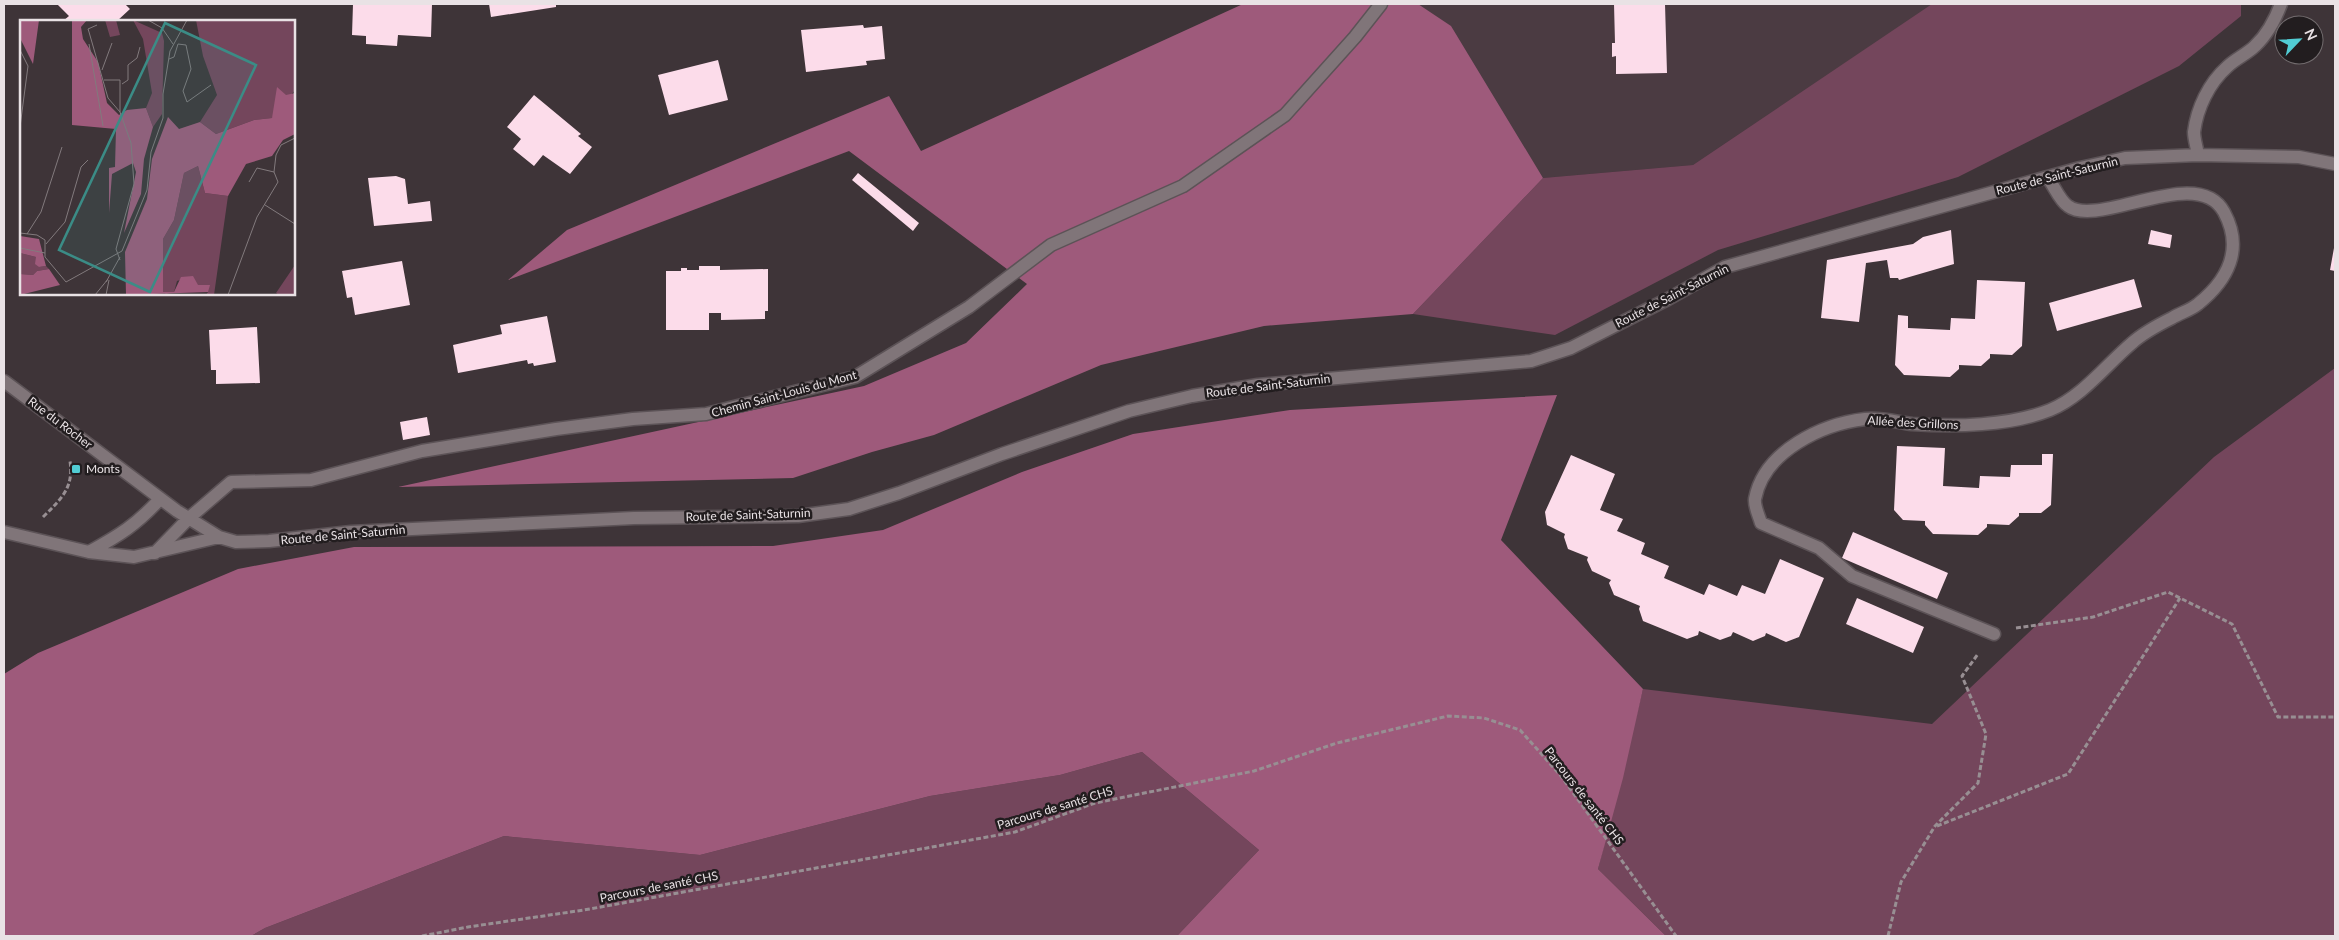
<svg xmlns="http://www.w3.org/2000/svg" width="2339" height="940" font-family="Lato,sans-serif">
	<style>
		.built { fill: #4b3b42 }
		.green { fill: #74465c }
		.forest { fill: #9e5a7b }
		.building { fill: #fcdcea }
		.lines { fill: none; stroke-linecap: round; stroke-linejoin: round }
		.minor-casing { stroke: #5c5357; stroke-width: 15 }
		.path { stroke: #988f93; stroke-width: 3; stroke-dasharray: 5 2.5; stroke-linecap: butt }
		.minor { stroke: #807579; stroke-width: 12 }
		.poi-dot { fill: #51ccd3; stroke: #221d1f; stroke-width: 2 }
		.labels { text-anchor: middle; stroke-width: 5; stroke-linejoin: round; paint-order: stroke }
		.street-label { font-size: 12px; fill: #e9e2e5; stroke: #221d1f }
		.poi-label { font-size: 12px; fill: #e9e2e5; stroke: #221d1f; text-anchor: start }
		.inset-road { fill: none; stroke: #827a7d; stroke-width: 1 }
		.view { fill: #3b8c86; fill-opacity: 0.15; stroke: #3b8c86; stroke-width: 2.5 }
		.inset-edge { fill: none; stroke: #e9e2e5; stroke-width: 2.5 }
	</style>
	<rect width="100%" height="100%" fill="#3e3438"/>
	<path class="built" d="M1393,4H1933L1693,165L1543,178Z"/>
	<path class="green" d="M1932,4H2241V16L2179,66L1958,177L1718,250L1555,335L1413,314L1543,178L1693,165Z
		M2335,368V936H1666L1598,869L1643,689L1932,724L2214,457Z
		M1142,752L1259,850L1177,936H251L265,928L504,836L700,855L930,796L1060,775Z"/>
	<path class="forest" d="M1243,4H1418L1451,26L1543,178L1413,314L1264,326L1101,365L934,435L872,452L793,478L398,487L864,386L966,343L1027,284L849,151L508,280L567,230L889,96L921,151Z
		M1557,395L1501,540L1643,689L1623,778L1598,869L1666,936H1177L1259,850L1142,752L1060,775L930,796L700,855L504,836L265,928L251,936H4V674L38,653L238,569L354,547L773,546L883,530L1022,472L1133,434L1290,410Z"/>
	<path class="building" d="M57,4H125L130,9L117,21H63L69,16Z
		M353,4H432L431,37L398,35L397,46L366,44V36L352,35Z
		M489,4H556V7L491,17Z
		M1614,4H1665L1667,73L1616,74V56L1612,57V43H1615Z
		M863,25L864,28L882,26L885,59L866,61L867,65L806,72L801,30Z
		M718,60L728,100L669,115L658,75Z
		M534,95L581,134L578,136L592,147L570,174L543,155L534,166L513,149L521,139L507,127Z
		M858,173L919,223L913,231L852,180Z
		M396,176L405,179L408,204L430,201L432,221L374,226L368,178Z
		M1951,230L1954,264L1899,280L1898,278H1890L1887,260L1866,263L1859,322L1821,318L1827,260L1913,244L1923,237Z
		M2151,230L2172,235L2170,248L2148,244Z
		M2334,248H2335V271L2330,270Z
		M402,261L410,305L355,315L352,297L347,298L342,271Z
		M699,266H720V270L768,269V311H765V319L721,320V313H709V330H666V271H681V268H687V270H699Z
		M2134,279L2142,307L2057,331L2049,303Z
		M1977,280L2025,282L2022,346L2012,355L1990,354V358L1981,366L1959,365V369L1950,377L1904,375L1895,365L1898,315L1908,316V328L1950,330L1951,318L1975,319Z
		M547,316L556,362L534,366L533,363L528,364L527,360L458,373L453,345L502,334L500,325Z
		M257,327L260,383L216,384V370H211L209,330Z
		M427,417L430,435L403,440L400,422Z
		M1897,446L1945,448L1943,486L1979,488L1980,476L2010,477L2011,465H2042V454H2053L2051,505L2041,513H2019V516L2009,525L1987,524V527L1978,535L1933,534L1925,525V521L1903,520L1894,510Z
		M1571,455L1615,474L1600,510L1623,519L1617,531L1645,543L1641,554L1669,566L1664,578L1704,595L1709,584L1737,596L1742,585L1765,594L1780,559L1824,578L1799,637L1786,642L1766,633L1765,636L1753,641L1733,632L1731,636L1720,640L1699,631L1698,635L1687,639L1643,621L1639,609L1640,606L1614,595L1609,583L1611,580L1592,571L1587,560L1588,557L1568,549L1564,537L1565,534L1547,525L1545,512Z
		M1853,532L1948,573L1937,599L1842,558Z
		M1857,598L1924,627L1913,653L1846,624Z"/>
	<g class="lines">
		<g class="minor-casing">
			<path id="minor" d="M2198,155C2197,148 2194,139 2194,132C2197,108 2209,83 2227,67C2235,59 2247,54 2255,46C2268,34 2275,20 2281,4
				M4,381L177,511L219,537L236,542L269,541L351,532L634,518L798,516L849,509L899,493L1002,454L1129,411L1192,396L1258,385L1531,361L1571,348L1668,299L1725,267L2080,168L2125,158L2198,155L2299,157L2335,164
				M4,532L89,552L134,557L219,537
				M89,552C120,535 136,525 160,499
				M155,553L189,518L231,482L311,480L422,451L556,429L633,419L706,414L855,377L969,307L1051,245L1183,186L1285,115L1355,37L1381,4
				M1994,634L1852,576L1819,548L1761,523C1759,516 1754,506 1755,499C1764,451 1822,424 1865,419C1880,417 1897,422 1912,424C1954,427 2010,426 2050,410C2082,397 2106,365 2132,343C2143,333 2158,325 2172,318C2180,313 2191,310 2198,304C2228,280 2244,249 2224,212C2198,163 2098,229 2068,206C2060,201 2054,186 2048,178"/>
		</g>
		<path class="path" d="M43,517C61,499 74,488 70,461
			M2016,628L2093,617L2168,592L2232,624L2278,717H2335
			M1937,826L2068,774L2180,598
			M422,936L468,927L584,910L1015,832L1095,803L1254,771L1337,743L1448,716L1484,718L1520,730L1561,776L1676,936
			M1888,936L1901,882L1935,826L1978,783L1986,734L1962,676L1978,654"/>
		<use href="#minor" class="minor"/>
	</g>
	<rect class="poi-dot" x="71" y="464" width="10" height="10" rx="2.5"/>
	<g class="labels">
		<g class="street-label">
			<text transform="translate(2057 176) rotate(-14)" y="4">Route de Saint-Saturnin</text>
			<text transform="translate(1672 296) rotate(-27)" y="4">Route de Saint-Saturnin</text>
			<text transform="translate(1268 386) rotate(-7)" y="4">Route de Saint-Saturnin</text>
			<text transform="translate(784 394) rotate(-15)" y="4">Chemin Saint-Louis du Mont</text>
			<text transform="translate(60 423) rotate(37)" y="4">Rue du Rocher</text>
			<text transform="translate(1913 423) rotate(3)" y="4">Allée des Grillons</text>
			<text transform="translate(748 515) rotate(-2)" y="4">Route de Saint-Saturnin</text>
			<text transform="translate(343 535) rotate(-5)" y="4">Route de Saint-Saturnin</text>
			<text transform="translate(1584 796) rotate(52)" y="4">Parcours de santé CHS</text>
			<text transform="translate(1055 808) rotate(-17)" y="4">Parcours de santé CHS</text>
			<text transform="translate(659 887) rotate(-11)" y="4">Parcours de santé CHS</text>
		</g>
		<g class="poi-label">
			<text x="86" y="473">Monts</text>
		</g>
	</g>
	<g transform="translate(20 20)">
		<rect width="275" height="275" fill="#3e3438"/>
		<path d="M85,0H96L100,15L90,17ZM113,0L142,13L144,21L142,94L133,107L126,88L132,73L123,19ZM176,0H275V70L252,98L234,100L196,114L180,102L197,75L183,36ZM178,146L185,173L208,176L194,275H186L188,272L166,258L157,261L154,272L146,274L143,272L141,246L143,219L154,200L164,153ZM0,233L16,237L19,247L26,246L29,249L17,251L13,255L0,254ZM275,245V275H259L256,273Z" fill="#74465c"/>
		<path d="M0,0H19L13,44L0,18ZM52,0H67L61,7L63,19L78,42L87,83L99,95L107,90L126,88L133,107L124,139L121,174L104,213L116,152L113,143L92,154L89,193V148L95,147L96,109L52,105ZM257,67L266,75L275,73V114L263,120L252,136L226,144L208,176L185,173L178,146L164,153L154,200L143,219V272H154L161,257L173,256L178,265H190L188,272L106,275L105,232L127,179L132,139L148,97L159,109L180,102L196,114L234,100L252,98ZM0,216L19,219L26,246L19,247L15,244L16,237L0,233ZM29,249L40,265L0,275V254L13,255L17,251Z" fill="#9e5a7b"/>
		<path class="inset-road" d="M128,0L142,8L153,24M77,5L68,9L69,12L88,78L100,92L111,123L114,164L96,229L100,240M69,24L83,106M0,30L8,46L0,107M149,39L154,37L158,24L166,25L171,49L163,71L167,82L191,65M82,50L92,23M84,60H100V92M102,64L108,60V45L117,38L120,27M229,162L237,148L254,152M245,185L275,204M0,213L17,215L25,220V237L46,262M7,214L21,192L42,127M26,224L45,202L61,147L68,140M0,228L25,233M46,262L102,231L127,170L131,132L143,98V74L150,31L167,0M86,262L100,237M75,275L88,259M86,275L89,260M208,275L237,197L258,162L254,152L256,135L261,125L275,118"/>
		<path class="view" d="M145,3L236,45L130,272L39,230Z"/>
		<rect width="275" height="275" class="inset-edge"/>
	</g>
	<rect width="2339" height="940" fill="none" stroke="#e9e2e5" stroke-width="10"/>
	<g transform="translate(2299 40) rotate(65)"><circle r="24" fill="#221d1f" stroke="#726c6e"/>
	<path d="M0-4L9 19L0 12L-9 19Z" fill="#51ccd3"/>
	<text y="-8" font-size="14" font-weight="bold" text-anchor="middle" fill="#e9e2e5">N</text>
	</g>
</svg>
